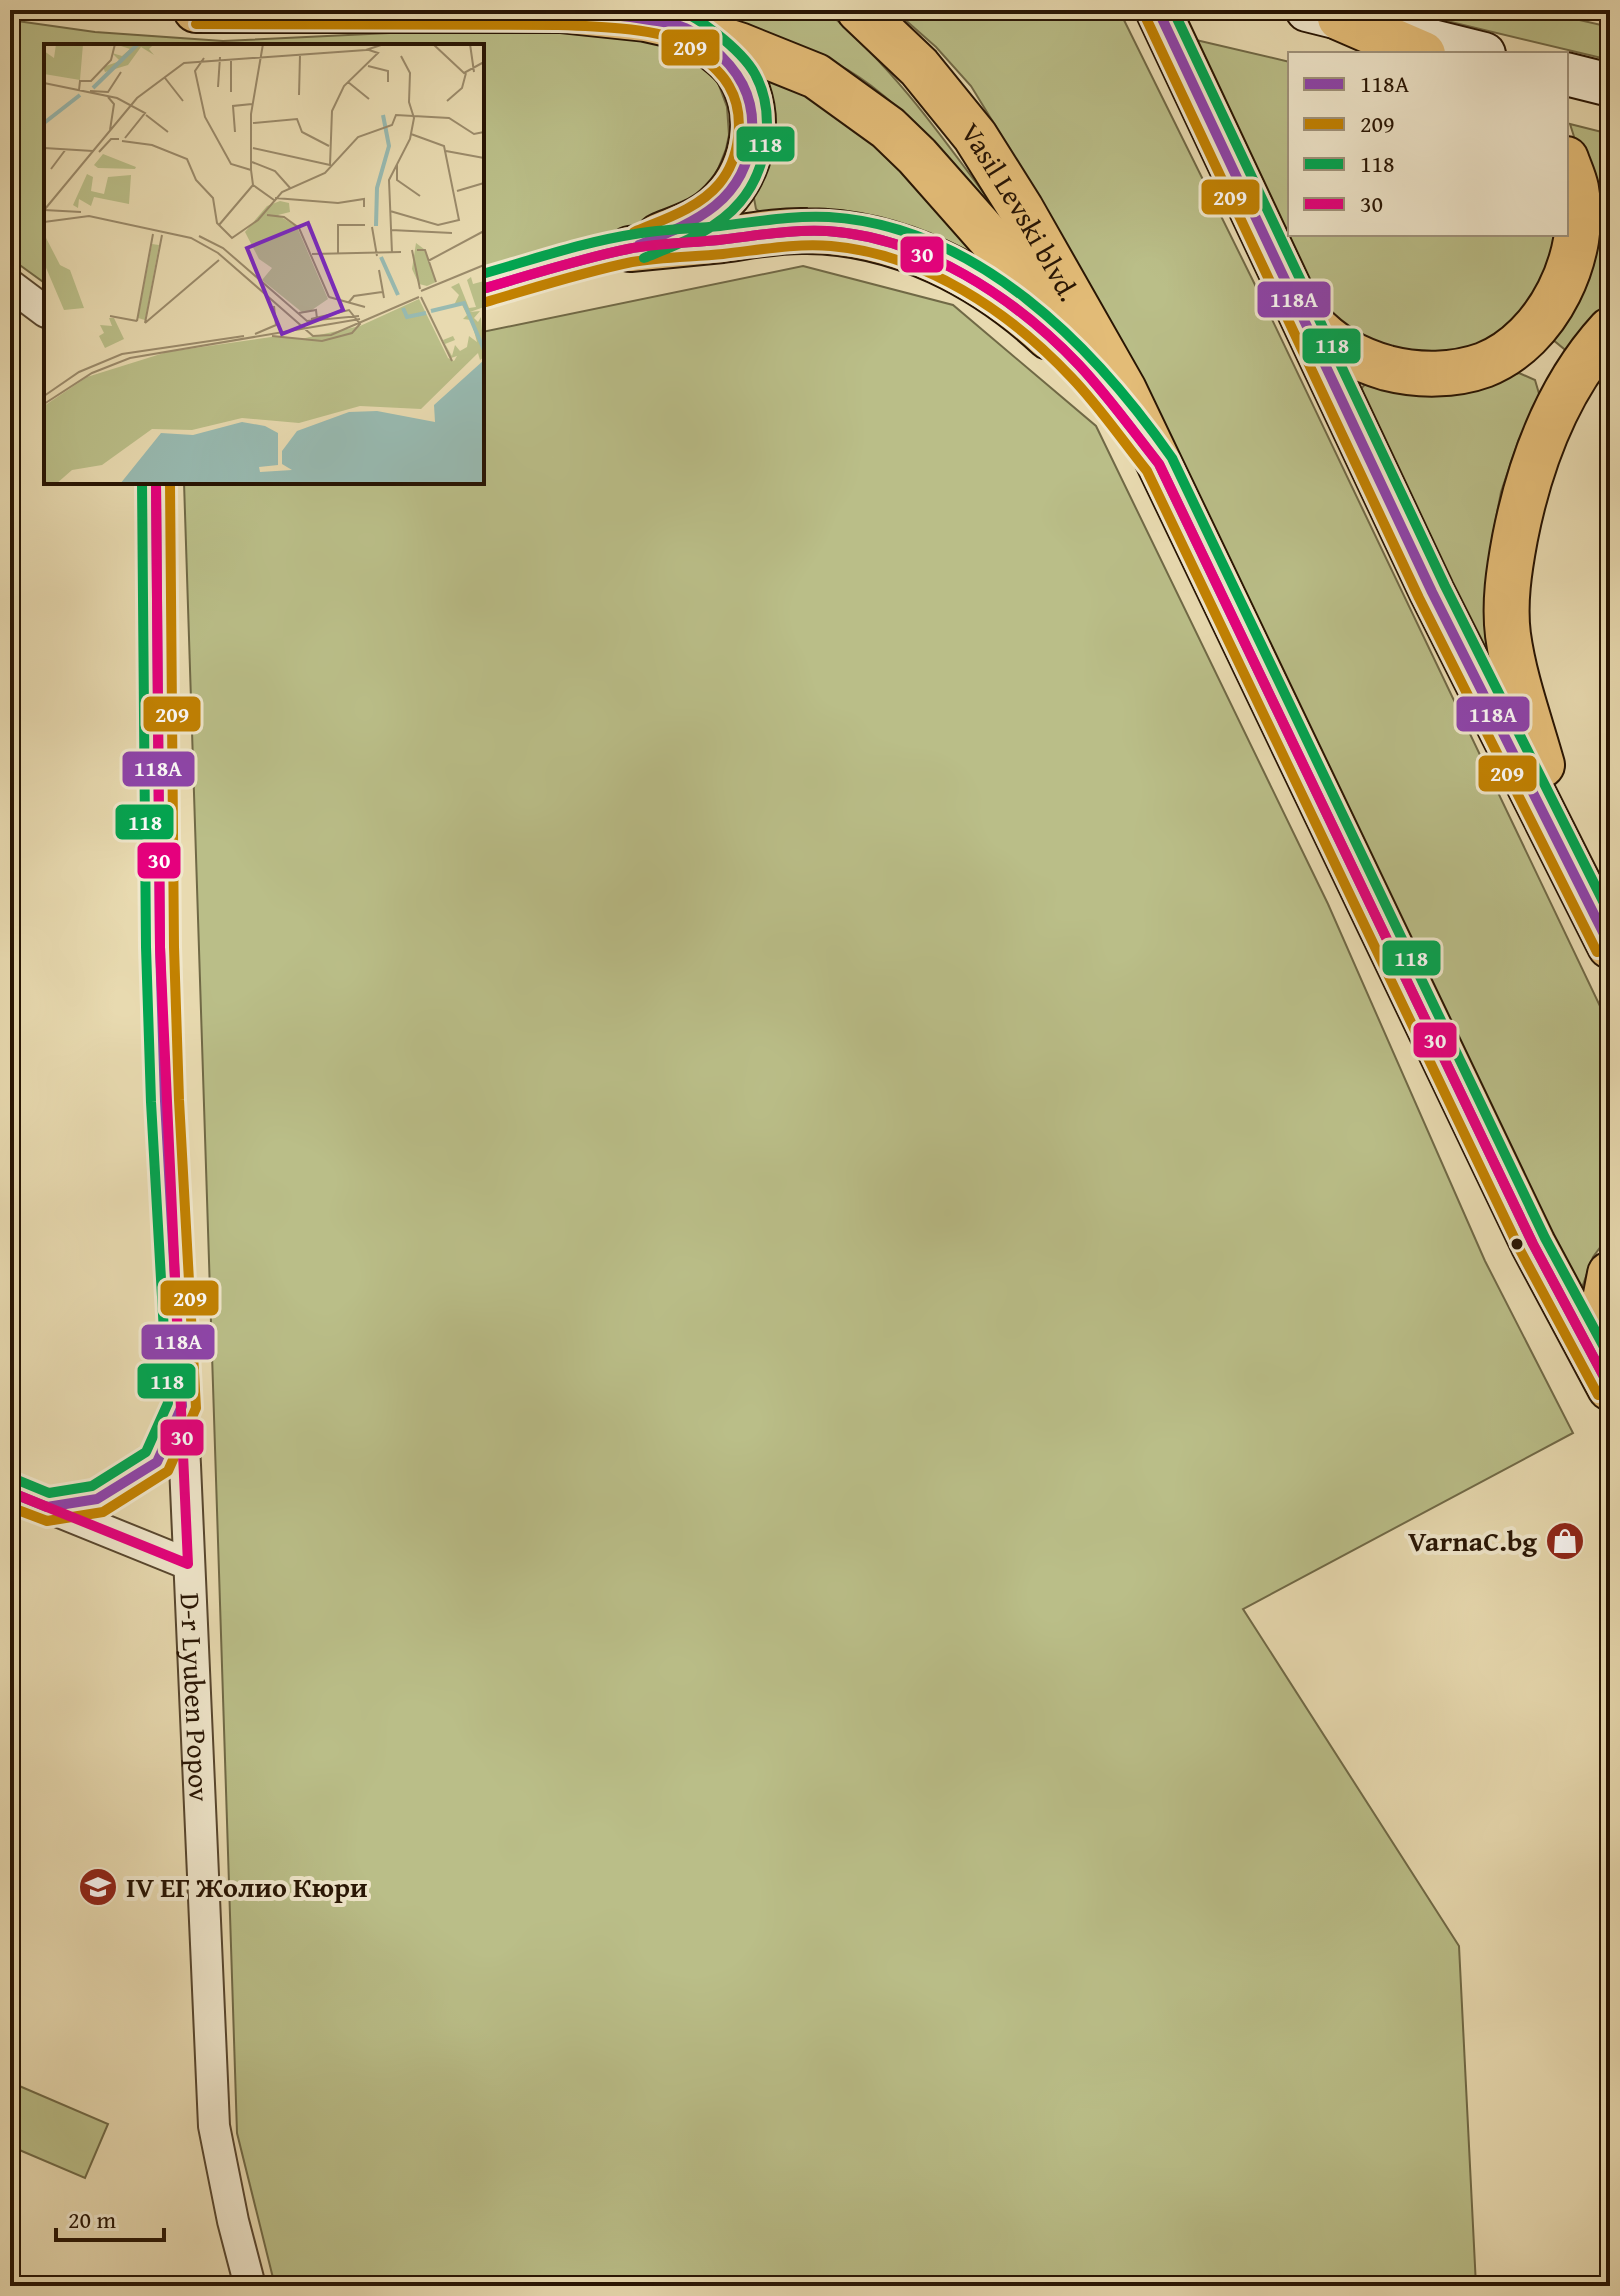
<svg xmlns="http://www.w3.org/2000/svg" width="1620" height="2296" font-family="'Gentium Book Plus',serif">
	<style>
		.green { fill: #babe88; stroke: #706946; stroke-width: 2 }
		.lines { fill: none; stroke-linecap: round; stroke-linejoin: round }
		.street-casing { stroke: #57462e; stroke-width: 34 }
		.secondary-casing { stroke: #271403; stroke-width: 46 }
		.highway-casing { stroke: #271403; stroke-width: 48 }
		.street { stroke: #f0e7cc; stroke-width: 30 }
		.secondary { stroke: #f0e7cc; stroke-width: 42 }
		.highway { stroke: #e4bd78; stroke-width: 44 }
		.bus-1-casing { stroke: #f0e7cc; stroke-width: 16 }
		.bus-2-casing { stroke: #f0e7cc; stroke-width: 16 }
		.bus-3-casing { stroke: #f0e7cc; stroke-width: 16 }
		.bus-4-casing { stroke: #f0e7cc; stroke-width: 16 }
		.bus-1 { stroke: #8e44ad; stroke-width: 10 }
		.bus-2 { stroke: #c38201; stroke-width: 10 }
		.bus-3 { stroke: #00a651; stroke-width: 10 }
		.bus-4 { stroke: #e5007d; stroke-width: 10 }
		.bus-dot { fill: #271403; stroke: #f0e7cc; stroke-width: 3 }
		.labels { text-anchor: middle; stroke-width: 8; stroke-linejoin: round; paint-order: stroke }
		.street-label { font-size: 28px; fill: #271403; stroke: #f0e7cc }
		.poi-label { font-size: 28px; font-weight: bold; fill: #271403; stroke: #f0e7cc; text-anchor: end }
		.inset-river { fill: none; stroke: #98bab1; stroke-width: 4 }
		.inset-road { fill: none; stroke: #9b8b6b; stroke-width: 2 }
		.view { fill: #7b2cbf; fill-opacity: 0.15; stroke: #7b2cbf; stroke-width: 4 }
		.inset-edge { fill: none; stroke: #271403; stroke-width: 4 }
		.line-badge { stroke: #f0e7cc; stroke-width: 3 }
		.badge-label { font-size: 22px; text-anchor: middle; font-weight: bold; fill: #fff }
	</style>
	<rect width="100%" height="100%" fill="#e8dab0"/>
	<filter id="stains"><feTurbulence type="fractalNoise" baseFrequency=".0025" numOctaves="4"/><feColorMatrix values="0 0 0 0 .2 0 0 0 0 .09 0 0 0 0 .02 0 0 0 .5 -.17"/></filter>
	<radialGradient id="worn" r=".72"><stop offset=".6" stop-color="#630" stop-opacity="0"/><stop offset="1" stop-color="#630" stop-opacity=".3"/></radialGradient>
	<path class="green" d="M693,10H825C890,64 938,131 988,199L990,208C949,164 910,111 859,77C812,46 747,30 693,10Z
		M894,10H1119L1267,309L1610,1027V1234L1593,1257L1580,1293L1025,174L971,86L936,47Z
		M1401,10H1536L1610,27V60Z
		M10,20L95,32L223,41L514,27L668,42L699,57L717,80L727,107L729,135L726,149L712,184L674,213L528,262L482,274V46H46V284L10,258Z
		M1196,40L1290,62V234H1557L1553,255L1537,294L1492,343L1413,362L1326,321Z
		M756,70L871,127L973,251L975,263L766,217L756,209L753,193Z
		M1570,124L1610,134V306L1569,353L1546,334L1584,168Z
		M803,266L953,305L1096,426L1328,904L1485,1261L1573,1433L1243,1609L1459,1946L1476,2286H275L237,2133L184,482H482V332Z
		M1519,373L1535,380L1540,397L1518,442L1501,492L1492,539L1487,583L1488,652L1481,656L1359,391L1368,381L1501,378Z
		M10,2082L108,2124L85,2178L10,2146Z"/>
	<g class="lines">
		<g class="street-casing">
			<g id="street">
				<path d="M10,285L46,312"/>
				<path d="M482,289L630,249"/>
				<path id="s1" d="M156,482L160,947L165,1101L185,1465L214,2126L233,2221L250,2286"/>
				<path d="M10,1492L188,1564"/>
				<path d="M47,1507L97,1499L157,1462L179,1412"/>
			</g>
		</g>
		<g class="secondary-casing">
			<path id="secondary" d="M1307,10L1484,54
				M1566,74L1610,85"/>
		</g>
		<g class="highway-casing">
			<g id="highway">
				<path d="M196,10H560L646,19L686,28L739,45L816,76L888,128L917,156L1069,328"/>
				<path id="s2" d="M859,10L919,67L975,136L1021,209L1124,390L1533,1244L1610,1388"/>
				<path d="M1158,10L1432,592L1610,946"/>
				<path d="M1340,18L1423,54"/>
				<path d="M659,236C678,228 699,222 715,208C753,175 766,116 738,72C729,58 714,49 701,39"/>
				<path d="M630,249C660,246 691,243 722,240C750,236 778,230 807,231C899,232 983,276 1049,337"/>
				<path d="M1310,322C1332,346 1356,359 1387,368C1418,376 1454,376 1484,365C1548,340 1589,254 1576,188C1574,178 1569,168 1566,159"/>
				<path d="M1542,765C1530,722 1514,679 1508,635C1504,603 1509,570 1515,538C1530,462 1557,388 1610,330"/>
				<path d="M1610,1274L1604,1305L1610,1331"/>
			</g>
		</g>
		<use href="#street" class="street"/>
		<use href="#secondary" class="secondary"/>
		<use href="#highway" class="highway"/>
		<g class="bus-1-casing">
			<path id="bus-1" d="M196,10C293,12 390,11 487,11C542,11 596,11 650,20C662,22 675,23 685,28C695,32 702,40 710,46C738,69 755,96 752,134C746,202 695,222 639,245
				M1158,10L1432,592L1610,946
				M482,289C530,275 579,259 628,249C658,243 689,243 719,240C755,236 791,229 827,231C923,237 1014,297 1079,365C1108,396 1133,431 1159,464L1533,1244L1610,1388
				M10,1492L47,1507L97,1499L157,1462L182,1406L165,1101L160,947L156,482"/>
		</g>
		<g class="bus-2-casing">
			<path id="bus-2" d="M1145,16L1419,598L1597,952
				M196,24L558,25C589,26 653,28 680,41C687,44 693,50 699,55C710,64 722,73 729,86C746,115 740,159 719,184C698,209 662,220 634,232
				M486,302C534,288 583,272 632,262C662,257 693,257 723,254C759,250 795,243 831,246C923,254 1009,311 1071,377C1099,406 1122,440 1147,471L1520,1250L1598,1395
				M10,1507L47,1521L103,1512L168,1471L196,1408L179,1100L174,947L170,482"/>
		</g>
		<g class="bus-3-casing">
			<path id="bus-3" d="M1173,10L1445,586L1610,915
				M644,258C678,244 716,231 740,202C768,169 776,113 755,74C746,58 731,45 717,34C703,23 692,14 675,10
				M482,274C532,260 583,242 635,234C663,229 692,229 720,226C756,222 792,215 829,217C976,226 1093,345 1172,458L1545,1238L1610,1358
				M15,1479L49,1493L92,1486L146,1452L168,1403L151,1102L146,947L142,482"/>
		</g>
		<g class="bus-4-casing">
			<path id="bus-4" d="M482,289C530,275 579,259 628,249C658,243 689,243 719,240C755,236 791,229 827,231C923,237 1014,297 1079,365C1108,396 1133,431 1159,464L1533,1244L1610,1388
				M10,1492L188,1564L160,947L156,482"/>
		</g>
		<use href="#bus-1" class="bus-1"/>
		<use href="#bus-2" class="bus-2"/>
		<use href="#bus-3" class="bus-3"/>
		<use href="#bus-4" class="bus-4"/>
	</g>
	<defs>
		<g id="shop-disc" transform="scale(2)"><circle r="9.5" fill="#8f2418" stroke="#f0e7cc"/><path d="M-5-2.5h2.3a2.7 3.5 0 0 1 5.4 0H5L5.5 6h-11ZM-1.5-2.5h3a1.5 2.3 0 0 0-3 0Z" fill="#fff"/></g>
		<g id="school-disc" transform="scale(2)"><circle r="9.5" fill="#8f2418" stroke="#f0e7cc"/><path d="M0-5L7-2L0 1L-7-2ZM-4 1L0 2.5L4 1V4Q0 6-4 4Z" fill="#fff"/></g>
	</defs>
	<g fill-rule="evenodd">
		<use href="#shop-disc" x="1565" y="1541"/>
		<use href="#school-disc" x="98" y="1887"/>
	</g>
	<circle class="bus-dot" cx="1517" cy="1244" r="7"/>
	<g class="labels">
		<g class="street-label">
			<text dy="10" stroke="none"><textPath href="#s2" startOffset="260">Vasil Levski blvd.</textPath></text>
			<text dy="10" stroke="none"><textPath href="#s1" startOffset="1216">D-r Lyuben Popov</textPath></text>
		</g>
		<g class="poi-label">
			<text x="1537" y="1551">VarnaC.bg</text>
			<text x="126" y="1897" text-anchor="start">IV ЕГ Жолио Кюри</text>
		</g>
	</g>
	<g transform="translate(44 44)">
		<rect width="440" height="440" fill="#e8dab0"/>
		<path d="M12,0H39L36,36L0,30V7L10,14ZM71,0H110L105,5L110,11L97,3L84,21L61,28L59,23L76,17L68,9L78,12L86,5ZM59,110L92,123L91,125L54,124L50,121ZM43,130L49,133L47,147L60,150L64,133L87,131L85,160L50,153L47,162L35,155L34,164L29,161ZM236,157L245,159L246,168L234,171L253,183L284,255L265,268L259,269L218,236L228,224L215,215L201,188L223,162ZM0,190L16,221L26,226L40,264L20,266L0,219ZM372,199L380,205L392,238L383,242L375,240L368,225ZM108,200L115,201L101,276L94,274ZM427,233L429,240L440,237V263L426,268L436,267L430,274L434,278L437,273L440,313L436,316L434,309L377,365L316,362L255,379L198,374L148,386L108,385L58,421L28,426L12,440H0V362L43,333L123,308L234,292L257,295L316,282L375,255L404,314L410,317L413,312L407,314L399,296L409,292L411,296L401,300L408,312L411,301L416,307L423,303L425,292L433,298L427,276L419,275L423,271L418,261H410L415,251L407,243L415,239L425,264L432,263L423,236ZM65,274H70L80,295L61,304L55,292L60,289L56,281L68,282Z" fill="#babe88"/>
		<path d="M440,316V440H76L117,389L149,391L198,378L221,382L234,389V421L215,423L216,428L248,426L238,420V407L253,387L305,368L333,367L391,378L390,361Z" fill="#98bab1"/>
		<path class="inset-river" d="M49,44L94,0M0,79L36,51M332,182L333,144L345,102L339,71M337,213L354,251M359,264L363,273L382,269M387,267L420,259L440,306"/>
		<path class="inset-road" d="M219,0L207,70V126L209,141L230,156M389,0L420,29L440,18M426,0L430,28M160,14L151,27L161,73L187,120L207,126M324,22L344,27V38M121,34L139,57M304,38L325,55M0,39L73,54L101,69L81,94M174,43L176,13M35,46L36,37H47L67,16L71,0M46,47L64,48L77,28M187,48V15M255,51L256,11M64,53L70,60L66,86M403,57L418,44L422,29M102,71L124,88M209,79L253,75L258,88L285,102M191,88L189,62L208,60M78,97L108,101L143,115L152,136L169,154L173,179L188,194L214,176L238,148L281,129L314,93L348,81L352,71L405,74L430,90L440,88M0,104L49,107M209,104L286,121L288,67L300,42L334,9L325,6M402,107L440,114M55,108L67,95H75M208,118L231,127L247,145M353,120V136L376,152M7,125L22,105M413,147L440,139M231,154L294,159L320,155V163M1,165L93,54L140,19L322,6L340,0M0,166L37,168M346,167L394,181L415,176L400,102L367,90M223,171L240,173L255,184L285,253M0,178L45,172L147,194L174,209L269,292L287,291L375,253M175,181L209,141M328,183L333,212M347,186L408,189M155,192L179,204L263,277L315,272M368,206L376,245M373,206H381L392,238M348,209L345,136L366,95L370,74L365,58L366,29L357,12M268,210L357,208M294,210V181H321M384,217L440,187M335,226L340,254M377,247L440,221M285,253L321,263M377,253L408,317M305,258L310,252L338,248M255,269L272,266L273,275M66,272L93,277M93,277L109,190M101,279L175,216M101,279L118,191M211,290L232,281L230,262M228,292L278,297L308,289L316,280L305,266L267,275M0,352L35,328L78,310L200,292M0,360L48,329L86,314L316,275"/>
		<path class="view" d="M264,179L299,266L238,290L203,204Z"/>
		<rect width="440" height="440" class="inset-edge"/>
	</g>
	<g class="line-badge">
		<rect x="660" y="28" width="61" height="39" rx="8" fill="#c38201"/>
		<rect x="735" y="125" width="61" height="38" rx="8" fill="#00a651"/>
		<rect x="1200" y="178" width="61" height="38" rx="8" fill="#c38201"/>
		<rect x="899" y="235" width="46" height="39" rx="8" fill="#e5007d"/>
		<rect x="1256" y="280" width="76" height="39" rx="8" fill="#8e44ad"/>
		<rect x="1301" y="327" width="61" height="38" rx="8" fill="#00a651"/>
		<rect x="1455" y="695" width="76" height="38" rx="8" fill="#8e44ad"/>
		<rect x="142" y="695" width="60" height="38" rx="8" fill="#c38201"/>
		<rect x="121" y="750" width="75" height="38" rx="8" fill="#8e44ad"/>
		<rect x="1477" y="754" width="61" height="39" rx="8" fill="#c38201"/>
		<rect x="114" y="803" width="61" height="38" rx="8" fill="#00a651"/>
		<rect x="136" y="841" width="46" height="39" rx="8" fill="#e5007d"/>
		<rect x="1381" y="939" width="61" height="38" rx="8" fill="#00a651"/>
		<rect x="1412" y="1021" width="46" height="38" rx="8" fill="#e5007d"/>
		<rect x="159" y="1279" width="61" height="38" rx="8" fill="#c38201"/>
		<rect x="140" y="1323" width="76" height="38" rx="8" fill="#8e44ad"/>
		<rect x="136" y="1362" width="61" height="38" rx="8" fill="#00a651"/>
		<rect x="159" y="1418" width="46" height="39" rx="8" fill="#e5007d"/>
	</g>
	<g class="badge-label">
		<text x="690" y="55">209</text>
		<text x="765" y="152">118</text>
		<text x="1230" y="205">209</text>
		<text x="922" y="262">30</text>
		<text x="1294" y="307">118А</text>
		<text x="1332" y="353">118</text>
		<text x="1493" y="722">118А</text>
		<text x="172" y="722">209</text>
		<text x="158" y="776">118А</text>
		<text x="1507" y="781">209</text>
		<text x="145" y="830">118</text>
		<text x="159" y="868">30</text>
		<text x="1411" y="966">118</text>
		<text x="1435" y="1048">30</text>
		<text x="190" y="1306">209</text>
		<text x="178" y="1349">118А</text>
		<text x="167" y="1389">118</text>
		<text x="182" y="1445">30</text>
	</g>
	<rect width="1620" height="2296" fill="none" stroke="#e8dab0" stroke-width="40"/>
	<rect x="12" y="12" width="1596" height="2272" fill="none" stroke="#271403" stroke-width="4"/>
	<rect x="20" y="20" width="1580" height="2256" fill="none" stroke="#271403" stroke-width="2"/>
	<rect x="1288" y="52" width="280" height="184" fill="#f0e7cc" stroke="#a0937c" stroke-width="2"/>
	<rect x="1304" y="78" width="40" height="12" fill="#8e44ad" stroke="#a0937c" stroke-width="2"/>
	<text x="1360" y="92" font-size="24" fill="#271403">118А</text>
	<rect x="1304" y="118" width="40" height="12" fill="#c38201" stroke="#a0937c" stroke-width="2"/>
	<text x="1360" y="132" font-size="24" fill="#271403">209</text>
	<rect x="1304" y="158" width="40" height="12" fill="#00a651" stroke="#a0937c" stroke-width="2"/>
	<text x="1360" y="172" font-size="24" fill="#271403">118</text>
	<rect x="1304" y="198" width="40" height="12" fill="#e5007d" stroke="#a0937c" stroke-width="2"/>
	<text x="1360" y="212" font-size="24" fill="#271403">30</text>
	<path d="M56 2228v12h108v-12" fill="none" stroke="#271403" stroke-width="4"/>
	<text x="68" y="2228" font-size="24" fill="#271403" stroke="#f0e7cc" stroke-width="6" paint-order="stroke">20 m</text>
	<rect width="100%" height="100%" filter="url(#stains)"/>
	<rect width="100%" height="100%" fill="url(#worn)"/>
</svg>
